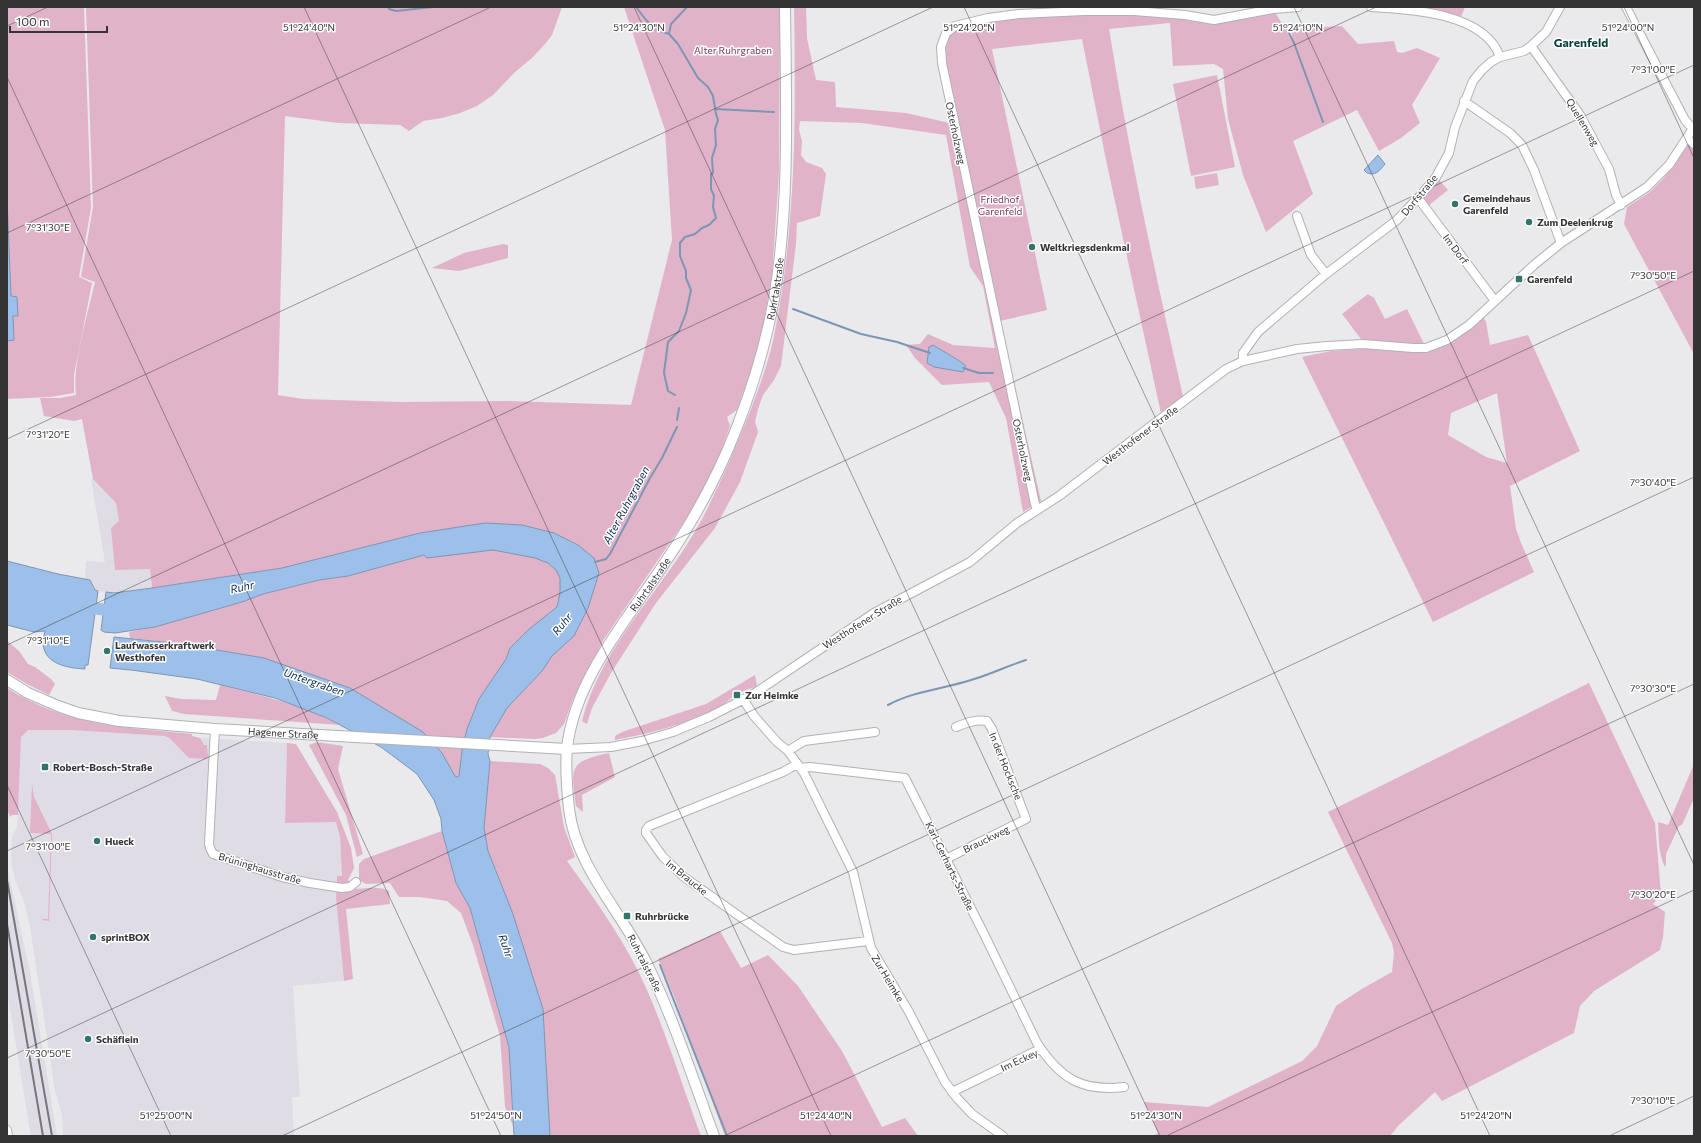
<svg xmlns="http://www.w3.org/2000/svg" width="1701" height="1143" font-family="Commissioner,sans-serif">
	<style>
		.built { fill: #dfdce6 }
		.green { fill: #e1b3c9; fill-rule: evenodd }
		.water { fill: #9cc0e9; stroke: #7d96b3 }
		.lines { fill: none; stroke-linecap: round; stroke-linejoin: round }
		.stream { stroke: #7d96b3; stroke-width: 2 }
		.river { stroke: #9cc0e9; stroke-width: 12 }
		.minor-casing { stroke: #b2b1b5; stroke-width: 10 }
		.major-casing { stroke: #b2b1b5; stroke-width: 12 }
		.minor { stroke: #fff; stroke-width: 8 }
		.major { stroke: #fff; stroke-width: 10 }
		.rail { stroke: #777678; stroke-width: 2 }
		.ticks { fill: none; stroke: #343435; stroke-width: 1; stroke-opacity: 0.45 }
		.poi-dot { fill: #32766a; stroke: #fff; stroke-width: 1.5 }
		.labels { text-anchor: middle; stroke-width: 3; stroke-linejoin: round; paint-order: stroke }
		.park-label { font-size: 10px; fill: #7b3b5d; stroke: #fff }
		.street-label { font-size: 10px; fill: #343435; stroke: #fff }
		.poi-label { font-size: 10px; font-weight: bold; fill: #343435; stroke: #fff; text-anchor: start }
		.water-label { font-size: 11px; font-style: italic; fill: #052b51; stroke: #fff }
		.quarter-label { font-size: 12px; font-weight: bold; fill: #054239; stroke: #fff }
		.ticks-label { font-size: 10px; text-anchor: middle; fill: #343435; stroke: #fff; stroke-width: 3; stroke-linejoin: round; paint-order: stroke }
	</style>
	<rect width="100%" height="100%" fill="#eae9ec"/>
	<path class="built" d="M91,479H93L116,503L119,521L115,569H150L152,588L115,593L95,591L90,580L85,579L86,561L105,562Z
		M27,730H69L287,743L285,823L336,821L340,837L342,877L337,876L336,898L344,981L293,986L300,1097H292L294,1136H63L62,1115L55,1090L30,927L24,902L15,879L12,866L11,850L12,837L17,827L18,815L21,737Z
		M7,866L29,967L57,1136H31L7,991Z"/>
	<path class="green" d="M7,7H84L91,208L79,277L92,283L74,375V393L50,397L7,399Z
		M86,7H562L552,35L545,44L532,58L515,72L493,95L477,106L460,113L442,118L423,121L409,131L400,125L338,123L285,116L278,395L303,399L400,402L507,401L631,405L672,240L665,130L624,7H780L779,172L772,276L763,326L751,371L737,410L727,417L730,426L719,457L699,500L604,639L573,699L564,724L556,733L543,738L534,739L490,737L462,751L459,776L457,777L182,644L130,638L129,632L155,627L242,602L263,594L319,580L348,576L424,555L460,554L458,528L420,533L282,568L152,588L150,569L115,570L111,528L119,521L116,503L93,479L82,419L74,421L44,416L40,398H60L76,395C72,365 88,313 95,282L81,277L93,207Z
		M794,7H806L807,38L816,80L835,82L836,107L906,113L954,124L942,63L946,33L968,22L1084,11L1214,20L1273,9L1293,42L1291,29L1342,26L1358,44L1394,41L1397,52L1402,53L1417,48L1440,58L1412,105L1420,123L1401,138L1379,151L1357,110L1293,141L1313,194L1266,232L1243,175L1228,119L1223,69L1214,64L1173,66L1170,23L1109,29C1129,154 1156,277 1184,401L1162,418L1106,160L1082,39L992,49L1047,310L1000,321L1041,501L1023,512L1006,418L989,382L942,385L915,358L906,345L920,344L928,334L953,345L995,348L983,286L970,267L946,135L862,123L800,121L799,130L802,141L801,155L806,162L822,168L826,174L820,216L797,223L796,244L781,366L774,380L763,395L758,409L755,422L758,432L740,482L715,528L656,603L611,673L592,708L587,724L582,721C601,645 664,589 701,521C720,485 736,447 751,409C760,385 769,361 774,336C796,230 796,115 794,7Z
		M1371,7H1465L1459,22Z
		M1217,75L1235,167L1191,176L1173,84Z
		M1688,145L1694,147V354L1624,224L1627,207L1650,192L1664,178Z
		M1217,173L1219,185L1196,189L1194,177Z
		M1438,179L1448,190L1428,206L1424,202V195Z
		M503,244L508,245V258L459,271L432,268L464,253Z
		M1368,294L1374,298L1385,319L1407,309L1426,348L1483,317L1486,322L1490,345L1528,335L1580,451L1510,486L1516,529L1521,543L1534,572L1433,622L1302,357L1331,351L1363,349L1361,339L1342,314ZM1497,393L1507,463L1486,457L1448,435L1451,413Z
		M7,641L19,651L28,664L35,667L51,679L55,684L49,695L25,683L7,672Z
		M755,675L757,686C751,689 744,690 738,694C730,698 725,704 718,708C685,725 651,733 615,740V736L622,732L706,704Z
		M1589,683L1655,823L1661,894L1653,904L1665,912L1663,937L1660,950L1594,991L1580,1006L1574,1033L1442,1101L1435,1092L1398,1126L1390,1136H1153L1158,1133L1144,1102L1208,1107L1302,1061L1317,1046L1336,1006L1360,990L1392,972L1394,953L1392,943L1328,812Z
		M220,685C261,695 302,705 340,725L184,714L172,711L165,696L181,699L216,700Z
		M7,688C66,726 124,727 192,734V736L200,738L204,745H207L208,757L206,759L189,758L169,738L165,736L71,730H28L21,737L18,815H12L10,817L7,809Z
		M317,742L343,746L338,769L363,854L357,857L346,815L309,745Z
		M287,743L296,744L337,812L351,848L354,868L348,880L352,889C365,889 378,885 389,891L390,904L346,909L353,979L344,981L336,898L337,876H342L340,837L336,822L285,823Z
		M609,753L615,777L582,795L583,812L576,806C571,767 568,762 609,753Z
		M490,761L540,764L548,768L555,775L564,827L575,857L567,861C597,902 627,944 647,990C668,1038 683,1088 701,1136H550L547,1103L513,914L488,851L484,828Z
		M1694,764V798L1682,825L1679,826L1666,854V865L1665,867C1658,854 1659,837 1658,822L1668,825Z
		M32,784L34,797L52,834L49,921L42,920V919H48L51,834L30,833Z
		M442,831L456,883L470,908L509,1047L513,1126L505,1107L500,1036L473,945L461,913L447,901L420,897H399L390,883L366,884L359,880V864L364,859Z
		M720,931L741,968L768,955L798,986L842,1051L882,1127L905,1118L918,1136H725L674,996L658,959Z"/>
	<path class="water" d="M1378,155L1385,164C1379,171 1376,176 1367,173L1364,170Z
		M7,198L11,296L17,297L18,316H13L14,340L7,341Z
		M933,345C938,348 964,363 966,366L963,372L934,367L927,363L929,347Z
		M485,523L522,525L554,533L578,545L594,558L599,573L588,608L574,636L552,656L542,671L507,708L490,737L488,754L490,761L484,828L488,851L513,914L543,1009L550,1136H514L509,1047L470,908L456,883L442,831L441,819L434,800L417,774L381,747L327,718L275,698L197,679L131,670L110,668L114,637L182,644L264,658L350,688L423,732L442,753L455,776L457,777L459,776L462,751L467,729L479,699L506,659L510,648L528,630L557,607L560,593V578L556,570L548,563L535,558L493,550L427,558L424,555L348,576L319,580L263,594L242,602L155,627L115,633L104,632L101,630L106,592L114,593L152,588L282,568L420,533Z
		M7,561L58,574L90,580L95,590L98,591L88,665H85V669C69,668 45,665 43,644C43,640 44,635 45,631L34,632L7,625Z"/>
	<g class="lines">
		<path class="stream" d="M389,7V9L396,11L433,7
			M636,7L646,20L657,30L669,34L678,44L698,78L708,87L713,96L716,114L718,120L715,129L716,145L712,158L713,173L711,174V189L714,196L713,207L716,218L709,225L702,228L695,234L685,237L680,243V256L686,271V278L691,290L686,313L679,331L668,342L664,373L668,391L675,395
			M1286,27L1294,43L1323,122
			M669,34L671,24L687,7
			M715,109L774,112
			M793,309L861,334L897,342L930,353
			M963,368L979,373H993
			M677,420L679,408
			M595,562L606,559L610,554L650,478L662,458L677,427
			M888,705C914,691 943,689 971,680C989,675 1007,666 1026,660
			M660,965L727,1136"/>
		<path class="river" d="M80,607L119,611"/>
		<g class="minor-casing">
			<path id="minor" d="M1371,7C1411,9 1485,13 1500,57
				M1626,7L1685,120L1693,129
				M1531,46L1580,115L1609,169L1616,195L1621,205
				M1464,101L1510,133L1522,145L1534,170L1561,243
				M1687,138L1694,144
				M1418,198L1495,301
				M1297,216L1311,255L1326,274
				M1243,361V353L1258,332L1326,274L1397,220L1418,198L1436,177L1449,153L1455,127L1473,81L1482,70L1491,62L1500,57L1524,51L1531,46L1546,32L1560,7
				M1037,509L1035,504L942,63L941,47L946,33L955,26L988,18L1019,14L1084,11H1134L1185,15L1214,20L1273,9L1298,7
				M743,699L754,716L777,742L788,751L804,773L853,872L871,948L909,1012L945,1082L957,1098L972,1114L1003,1136
				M215,729L209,844L210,848L213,854L282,877L310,883L342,888L350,887L356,882
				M567,749L611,747L642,741L673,732L709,717L752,695L874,613L970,562L1017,523L1059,496L1226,369L1243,361L1297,349L1327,346L1363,344L1413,348H1426L1447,340L1469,325L1534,265L1561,243L1647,187L1669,165L1694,127
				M788,751L804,741L875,732
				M797,764L783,772L649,826L646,830V833L663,857L684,877L783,947L794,950L868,941
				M801,768L810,767L905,778L984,934L1037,1043C1060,1078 1081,1092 1124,1087
				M946,859L1026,819L992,729L987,721C976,719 966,723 956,727
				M952,1092L1040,1049
				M7,1130L8,1136"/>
		</g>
		<g class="major-casing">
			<g id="major">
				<path id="s1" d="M7,680L28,693L58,706L78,713L119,721L215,729L567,749"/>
				<path id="s2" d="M714,1136C693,1079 674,1020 648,966C623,913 576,868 569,809C567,789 565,768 567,748C575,679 625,623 662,567C692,523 718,477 737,427C753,386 766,343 774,299C790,203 786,104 785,7"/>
			</g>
		</g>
		<use href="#minor" class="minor"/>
		<use href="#major" class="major"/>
		<path class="rail" d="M7,880L52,1136
			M7,924L43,1136"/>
	</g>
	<path class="ticks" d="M304,7L831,1136M634,7L1160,1136M964,7L1490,1136M1294,7L1694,865M1624,7L1694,158M7,26L48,7M7,77L501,1136M7,233L491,7M7,439L933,7M7,645L1376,7M7,785L171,1136M7,851L1694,65M7,1058L1694,271M282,1136L1694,477M724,1136L1694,684M1166,1136L1694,890M1609,1136L1694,1096"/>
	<g class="poi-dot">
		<circle cx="1455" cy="204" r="4"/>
		<circle cx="1529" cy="222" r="4"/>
		<circle cx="1032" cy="247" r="4"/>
		<rect x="1515" y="275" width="8" height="8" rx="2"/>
		<circle cx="107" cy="651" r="4"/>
		<rect x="733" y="691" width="8" height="8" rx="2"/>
		<rect x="41" y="763" width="8" height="8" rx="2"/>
		<circle cx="97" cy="841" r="4"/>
		<rect x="623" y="912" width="8" height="8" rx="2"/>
		<circle cx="93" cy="937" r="4"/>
		<circle cx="88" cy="1039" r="4"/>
	</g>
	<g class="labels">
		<g class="park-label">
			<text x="733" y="54">Alter Ruhrgraben</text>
			<text x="1000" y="203">Friedhof<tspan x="1000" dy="12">Garenfeld</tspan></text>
		</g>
		<g class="street-label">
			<text transform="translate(1583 122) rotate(59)" y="4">Quellenweg</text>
			<text transform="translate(956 133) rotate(78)" y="4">Osterholzweg</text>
			<text transform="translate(1419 195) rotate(-50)" y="4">Dorfstraße</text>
			<text transform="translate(1456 249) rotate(53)" y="4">Im Dorf</text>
			<text dy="4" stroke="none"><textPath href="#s2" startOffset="930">Ruhrtalstraße</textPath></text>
			<text transform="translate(1140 435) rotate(-37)" y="4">Westhofener Straße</text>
			<text transform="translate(1023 450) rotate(78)" y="4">Osterholzweg</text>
			<text dy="4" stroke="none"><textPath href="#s2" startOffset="606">Ruhrtalstraße</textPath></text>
			<text transform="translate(862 622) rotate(-32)" y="4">Westhofener Straße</text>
			<text dy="4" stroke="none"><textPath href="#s1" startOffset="285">Hagener Straße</textPath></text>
			<text transform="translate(1006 766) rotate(68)" y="4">In der Hocksche</text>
			<text transform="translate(986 839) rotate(-26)" y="4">Brauckweg</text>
			<text transform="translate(950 866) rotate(64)" y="4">Karl-Gerharts-Straße</text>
			<text transform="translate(260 868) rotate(17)" y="4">Brüninghausstraße</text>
			<text transform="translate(687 877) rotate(39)" y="4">Im Braucke</text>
			<text transform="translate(645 963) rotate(63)" y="4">Ruhrtalstraße</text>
			<text transform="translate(888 978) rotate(59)" y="4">Zur Heimke</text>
			<text transform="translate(1019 1060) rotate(-25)" y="4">Im Eckey</text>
		</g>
		<g class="poi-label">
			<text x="1463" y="202">Gemeindehaus<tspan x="1463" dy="12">Garenfeld</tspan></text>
			<text x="1537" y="226">Zum Deelenkrug</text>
			<text x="1040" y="251">Weltkriegsdenkmal</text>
			<text x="1527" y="283">Garenfeld</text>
			<text x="115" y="649">Laufwasserkraftwerk<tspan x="115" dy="12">Westhofen</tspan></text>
			<text x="745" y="699">Zur Heimke</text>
			<text x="53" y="771">Robert-Bosch-Straße</text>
			<text x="105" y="845">Hueck</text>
			<text x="635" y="920">Ruhrbrücke</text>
			<text x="101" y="941">sprintBOX</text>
			<text x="96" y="1043">Schäflein</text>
		</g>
		<g class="water-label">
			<text transform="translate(626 505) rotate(-62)" y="4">Alter Ruhrgraben</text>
			<text transform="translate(242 587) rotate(-13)" y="4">Ruhr</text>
			<text transform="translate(562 624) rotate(-51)" y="4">Ruhr</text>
			<text transform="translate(314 682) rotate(19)" y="4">Untergraben</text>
			<text transform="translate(506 946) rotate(71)" y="4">Ruhr</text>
		</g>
		<g class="quarter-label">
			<text x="1581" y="47">Garenfeld</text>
		</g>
	</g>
	<g class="ticks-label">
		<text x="309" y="31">51°24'40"N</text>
		<text x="639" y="31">51°24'30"N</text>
		<text x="969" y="31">51°24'20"N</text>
		<text x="1298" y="31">51°24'10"N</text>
		<text x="1628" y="31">51°24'00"N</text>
		<text x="1653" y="73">7°31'00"E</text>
		<text x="48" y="231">7°31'30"E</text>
		<text x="1653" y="279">7°30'50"E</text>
		<text x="48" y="438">7°31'20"E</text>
		<text x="1653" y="486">7°30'40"E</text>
		<text x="48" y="644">7°31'10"E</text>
		<text x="1653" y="692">7°30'30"E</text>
		<text x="48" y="850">7°31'00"E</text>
		<text x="1653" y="898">7°30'20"E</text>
		<text x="48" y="1057">7°30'50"E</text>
		<text x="1653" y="1104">7°30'10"E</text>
		<text x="166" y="1119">51°25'00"N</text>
		<text x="496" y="1119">51°24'50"N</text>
		<text x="826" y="1119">51°24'40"N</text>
		<text x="1156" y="1119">51°24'30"N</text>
		<text x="1486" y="1119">51°24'20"N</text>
	</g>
	<rect width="1701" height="1143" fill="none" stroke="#343435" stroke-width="16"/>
	<path d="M10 26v6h97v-6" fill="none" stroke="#343435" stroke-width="2"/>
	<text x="16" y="26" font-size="12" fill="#343435" stroke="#ffffff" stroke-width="3" paint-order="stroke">100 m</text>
</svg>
